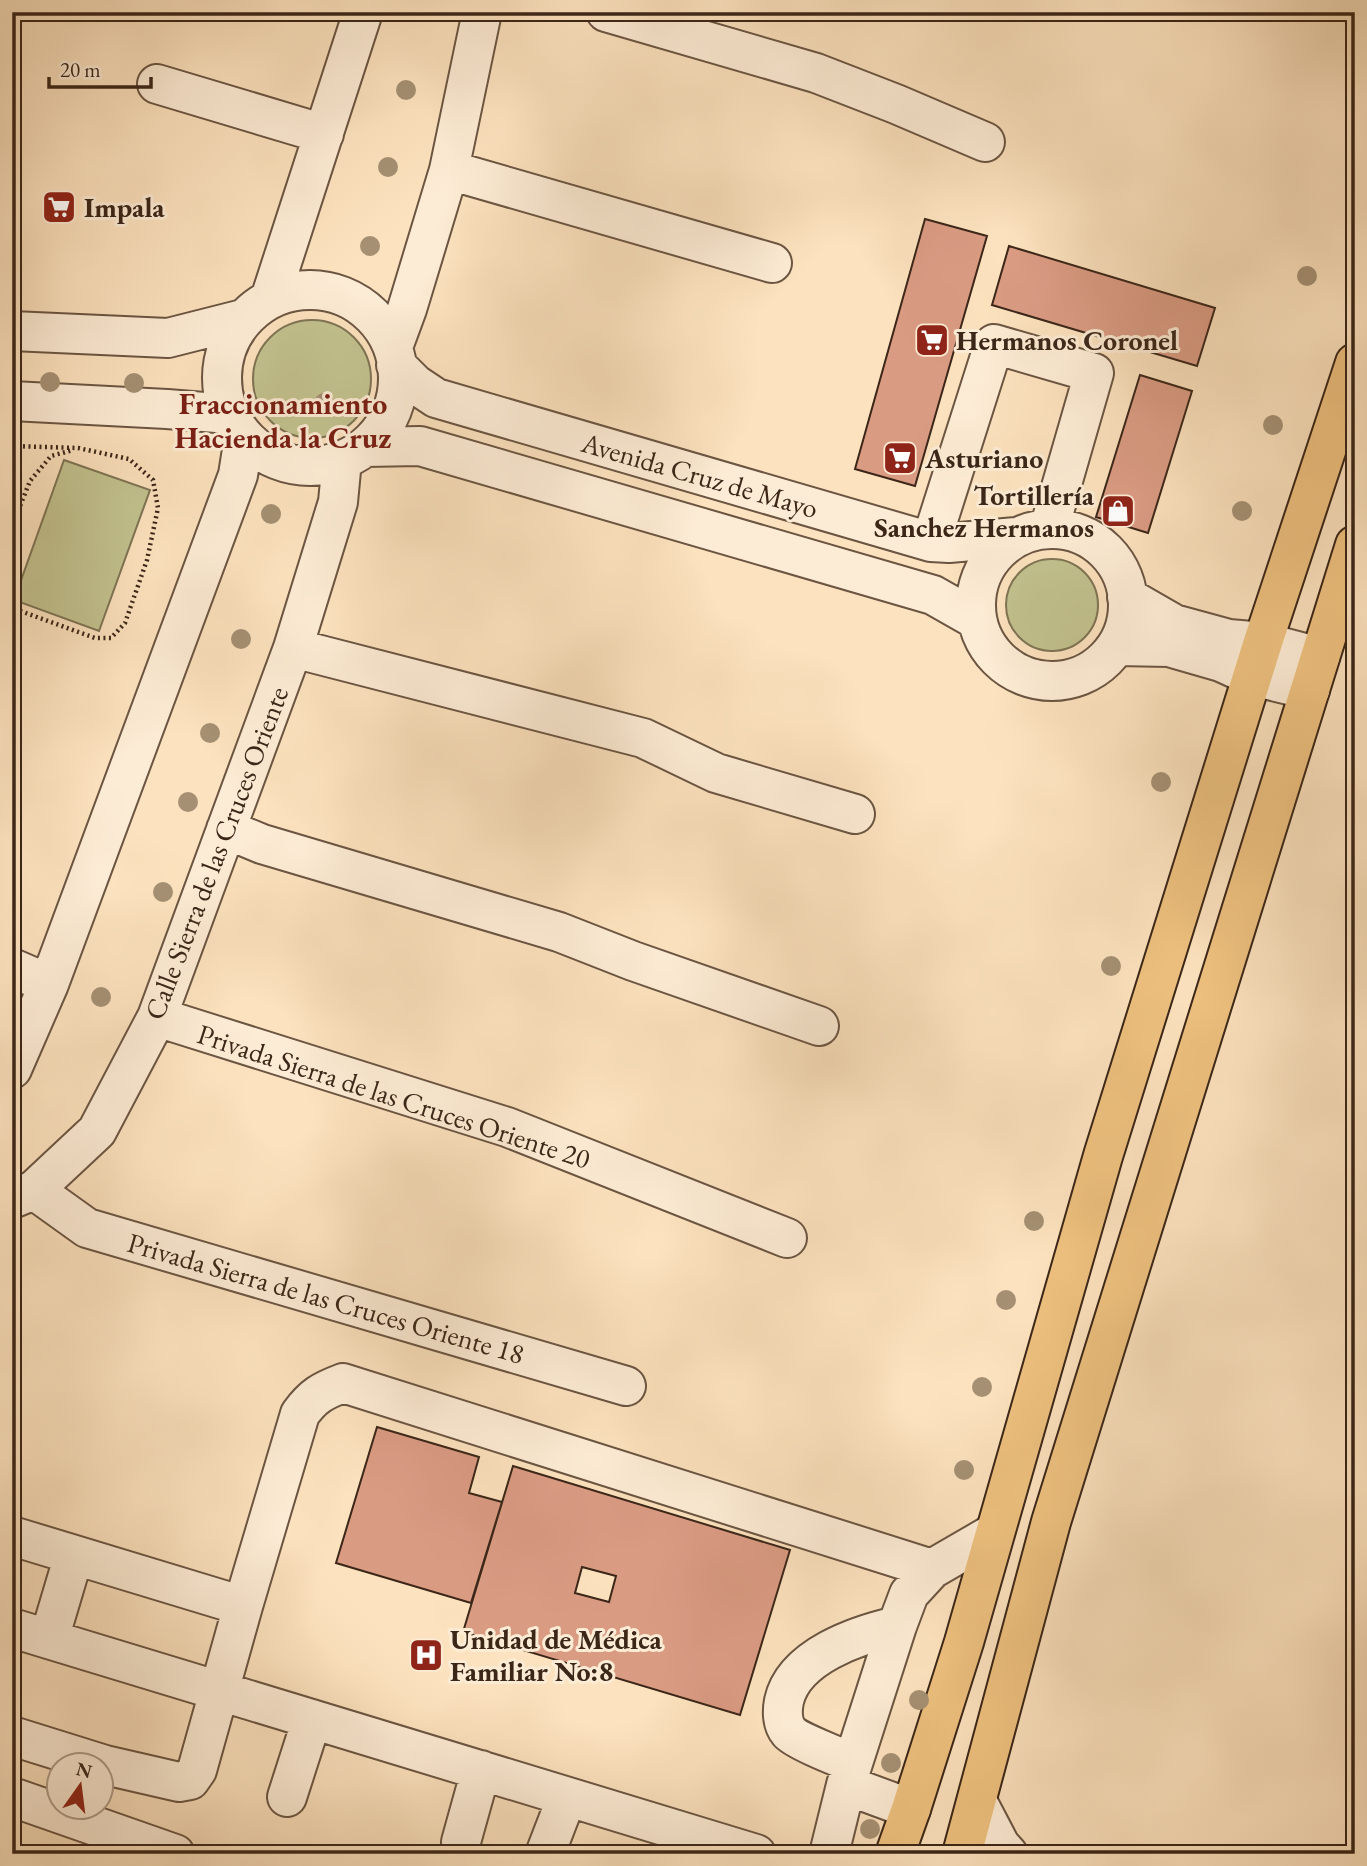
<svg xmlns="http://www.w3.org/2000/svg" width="1367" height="1866" font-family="'EB Garamond',serif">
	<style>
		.green { fill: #c2c28f; stroke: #7e7454; stroke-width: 2 }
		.building { fill: #da9b83; stroke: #3b2618; stroke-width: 2; fill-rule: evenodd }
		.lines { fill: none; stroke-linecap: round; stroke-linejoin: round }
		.minor-casing { stroke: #6b5542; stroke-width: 42 }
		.major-casing { stroke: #3b2618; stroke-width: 42 }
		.path { stroke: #3b2618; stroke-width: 4.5; stroke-dasharray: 2 3.5; stroke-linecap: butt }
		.minor { stroke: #fdecd5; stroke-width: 38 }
		.major { stroke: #eec17f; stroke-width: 38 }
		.tree { fill: #a59073 }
		.labels { text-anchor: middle; stroke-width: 6; stroke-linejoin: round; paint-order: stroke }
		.poi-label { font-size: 28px; font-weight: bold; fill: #3b2618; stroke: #fdecd5; text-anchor: start }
		.street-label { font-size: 28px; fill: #3b2618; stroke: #fdecd5 }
		.neighbourhood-label { font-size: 30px; font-weight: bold; fill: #7a1f14; stroke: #fdecd5 }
	</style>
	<rect width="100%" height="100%" fill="#fce2be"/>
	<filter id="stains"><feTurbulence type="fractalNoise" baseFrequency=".00286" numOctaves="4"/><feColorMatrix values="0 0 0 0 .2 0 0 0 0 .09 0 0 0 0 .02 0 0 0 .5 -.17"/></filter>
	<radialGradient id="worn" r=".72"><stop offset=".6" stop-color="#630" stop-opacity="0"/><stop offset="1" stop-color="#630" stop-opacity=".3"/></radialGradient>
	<path class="green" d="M253 379a59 59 0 1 1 118 0a59 59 0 1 1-118 0Z
		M64,460L150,490L99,631L14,600Z
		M1006 605a46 46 0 1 1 92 0a46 46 0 1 1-92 0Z"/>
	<path class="building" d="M925,219L987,236L915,486L855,469Z
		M1009,246L1215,308L1197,366L992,305Z
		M1140,375L1192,391L1148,533L1096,517Z
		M377,1427L479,1457L469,1493L502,1502L471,1603L336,1563Z
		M513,1466L790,1550L740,1715L463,1632ZM582,1567L616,1576L609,1602L575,1593Z"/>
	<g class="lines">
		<g class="minor-casing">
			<path id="minor" d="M606,12L816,73L896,104L985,142
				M157,84L324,134
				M449,170L772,263
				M222 378a88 88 0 1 1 176 0a88 88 0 1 1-176 0Z
				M270,299L363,12
				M12,331L168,338L243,319
				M393,347L407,309L449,170L482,12
				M396,365L415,384L436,398L931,542L949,543L1016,537
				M12,401L167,409L229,414
				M365,447L420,446L933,595L977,620
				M976 605a76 76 0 1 1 152 0a76 76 0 1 1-152 0Z
				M931,542L994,344L1094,373L1049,529
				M1127,597L1174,624L1229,639L1263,642L1320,657
				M1117,646L1169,647L1221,662L1252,676L1310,690
				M293,648L643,738L716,773L855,814
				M226,829L262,844L559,932L633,961L819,1026
				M12,968L49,984
				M157,1017L507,1127L787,1238
				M12,1069L49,984L238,475L244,437
				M34,1190L87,1228L626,1386
				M12,1199L34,1190L97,1131L157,1017L293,648L338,502L342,460
				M12,1536L243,1606
				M12,1628L756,1854
				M49,1639L74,1555
				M12,1736L105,1765L179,1782L190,1780L197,1770L243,1606L300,1414C313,1396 322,1391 343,1383L932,1569
				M853,1763C841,1758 795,1740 789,1732C782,1724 782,1711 784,1701C794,1656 858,1635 897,1626
				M846,1785L911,1809
				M12,1797L175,1854
				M287,1797L312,1719
				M977,1801L1000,1845L1008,1854
				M461,1842L481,1770
				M545,1854L567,1797
				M829,1854L846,1785L897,1626L909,1594L932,1569L994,1533"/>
		</g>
		<g class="major-casing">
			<path id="major" d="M895,1854L911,1809L964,1642L1103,1156L1263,642L1355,363
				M962,1854L1051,1522L1355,545"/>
		</g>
		<path class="path" d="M12,446L78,448L129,459L153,480L158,508L147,560L125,623L111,638H95L12,608
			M12,526L30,481L51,456L73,450"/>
		<use href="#minor" class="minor"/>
		<use href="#major" class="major"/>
	</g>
	<g class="tree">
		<circle cx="406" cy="90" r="10"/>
		<circle cx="388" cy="167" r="10"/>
		<circle cx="370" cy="246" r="10"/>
		<circle cx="1307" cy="276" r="10"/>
		<circle cx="50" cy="382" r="10"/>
		<circle cx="134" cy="383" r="10"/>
		<circle cx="324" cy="403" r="10"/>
		<circle cx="1273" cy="425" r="10"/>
		<circle cx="1242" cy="511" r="10"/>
		<circle cx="271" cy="514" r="10"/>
		<circle cx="241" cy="639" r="10"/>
		<circle cx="210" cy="733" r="10"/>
		<circle cx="1161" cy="782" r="10"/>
		<circle cx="188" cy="802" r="10"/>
		<circle cx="163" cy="892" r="10"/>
		<circle cx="1111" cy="966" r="10"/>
		<circle cx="101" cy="997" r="10"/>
		<circle cx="1034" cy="1221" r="10"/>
		<circle cx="1006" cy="1300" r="10"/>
		<circle cx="982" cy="1387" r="10"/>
		<circle cx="964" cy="1470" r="10"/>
		<circle cx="919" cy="1700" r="10"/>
		<circle cx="891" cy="1763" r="10"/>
		<circle cx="870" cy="1829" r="10"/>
	</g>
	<defs>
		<g id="supermarket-square" transform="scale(1.75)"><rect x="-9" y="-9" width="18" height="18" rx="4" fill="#8f2418" stroke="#fdecd5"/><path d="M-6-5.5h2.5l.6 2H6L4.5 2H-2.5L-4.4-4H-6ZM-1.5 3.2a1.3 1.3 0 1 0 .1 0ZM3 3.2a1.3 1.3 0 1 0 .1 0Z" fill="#fff"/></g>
		<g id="shop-square" transform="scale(1.75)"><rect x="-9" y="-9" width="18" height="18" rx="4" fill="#8f2418" stroke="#fdecd5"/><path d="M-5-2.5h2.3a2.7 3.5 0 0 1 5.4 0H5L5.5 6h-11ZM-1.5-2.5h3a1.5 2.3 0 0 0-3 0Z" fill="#fff"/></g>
		<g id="hospital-square" transform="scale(1.75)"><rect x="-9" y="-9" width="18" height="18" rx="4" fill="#8f2418" stroke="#fdecd5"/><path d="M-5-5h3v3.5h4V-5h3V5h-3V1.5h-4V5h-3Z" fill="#fff"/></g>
	</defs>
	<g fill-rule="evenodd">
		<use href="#supermarket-square" x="59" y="207"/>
		<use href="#supermarket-square" x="932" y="340"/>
		<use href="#supermarket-square" x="900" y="458"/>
		<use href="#shop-square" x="1118" y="511"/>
		<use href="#hospital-square" x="426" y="1655"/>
	</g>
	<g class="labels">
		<g class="poi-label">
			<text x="84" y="217">Impala</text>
			<text x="956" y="350">Hermanos Coronel</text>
			<text x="925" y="468">Asturiano</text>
			<text x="1094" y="505" text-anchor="end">Tortillería<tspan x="1094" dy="32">Sanchez Hermanos</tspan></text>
			<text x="450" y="1649">Unidad de Médica<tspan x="450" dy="32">Familiar No:8</tspan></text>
		</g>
		<g class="street-label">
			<text transform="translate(700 475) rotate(16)" y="10">Avenida Cruz de Mayo</text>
			<text transform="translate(216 853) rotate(-69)" y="10">Calle Sierra de las Cruces Oriente</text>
			<text transform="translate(394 1096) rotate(18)" y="10">Privada Sierra de las Cruces Oriente 20</text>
			<text transform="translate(326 1298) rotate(16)" y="10">Privada Sierra de las Cruces Oriente 18</text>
		</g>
		<g class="neighbourhood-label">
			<text x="283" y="414">Fraccionamiento<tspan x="283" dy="34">Hacienda la Cruz</tspan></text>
		</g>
	</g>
	<rect width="1367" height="1866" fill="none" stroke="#fce2be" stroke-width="42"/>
	<rect x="14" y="14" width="1339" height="1838" fill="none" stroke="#3b2618" stroke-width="3.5"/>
	<rect x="21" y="21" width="1325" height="1824" fill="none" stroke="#3b2618" stroke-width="2"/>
	<g transform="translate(80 1786) rotate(14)"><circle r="33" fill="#fdecd5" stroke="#af9d89" stroke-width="2"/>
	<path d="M0-5L12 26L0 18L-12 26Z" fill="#8f2418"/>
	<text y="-10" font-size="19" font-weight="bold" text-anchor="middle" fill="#3b2618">N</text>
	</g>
	<path d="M49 77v10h102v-10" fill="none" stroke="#3b2618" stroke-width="3.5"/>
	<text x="60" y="77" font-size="21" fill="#3b2618" stroke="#fdecd5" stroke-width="5" paint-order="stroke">20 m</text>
	<rect width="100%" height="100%" filter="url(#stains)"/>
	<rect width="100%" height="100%" fill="url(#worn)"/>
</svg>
